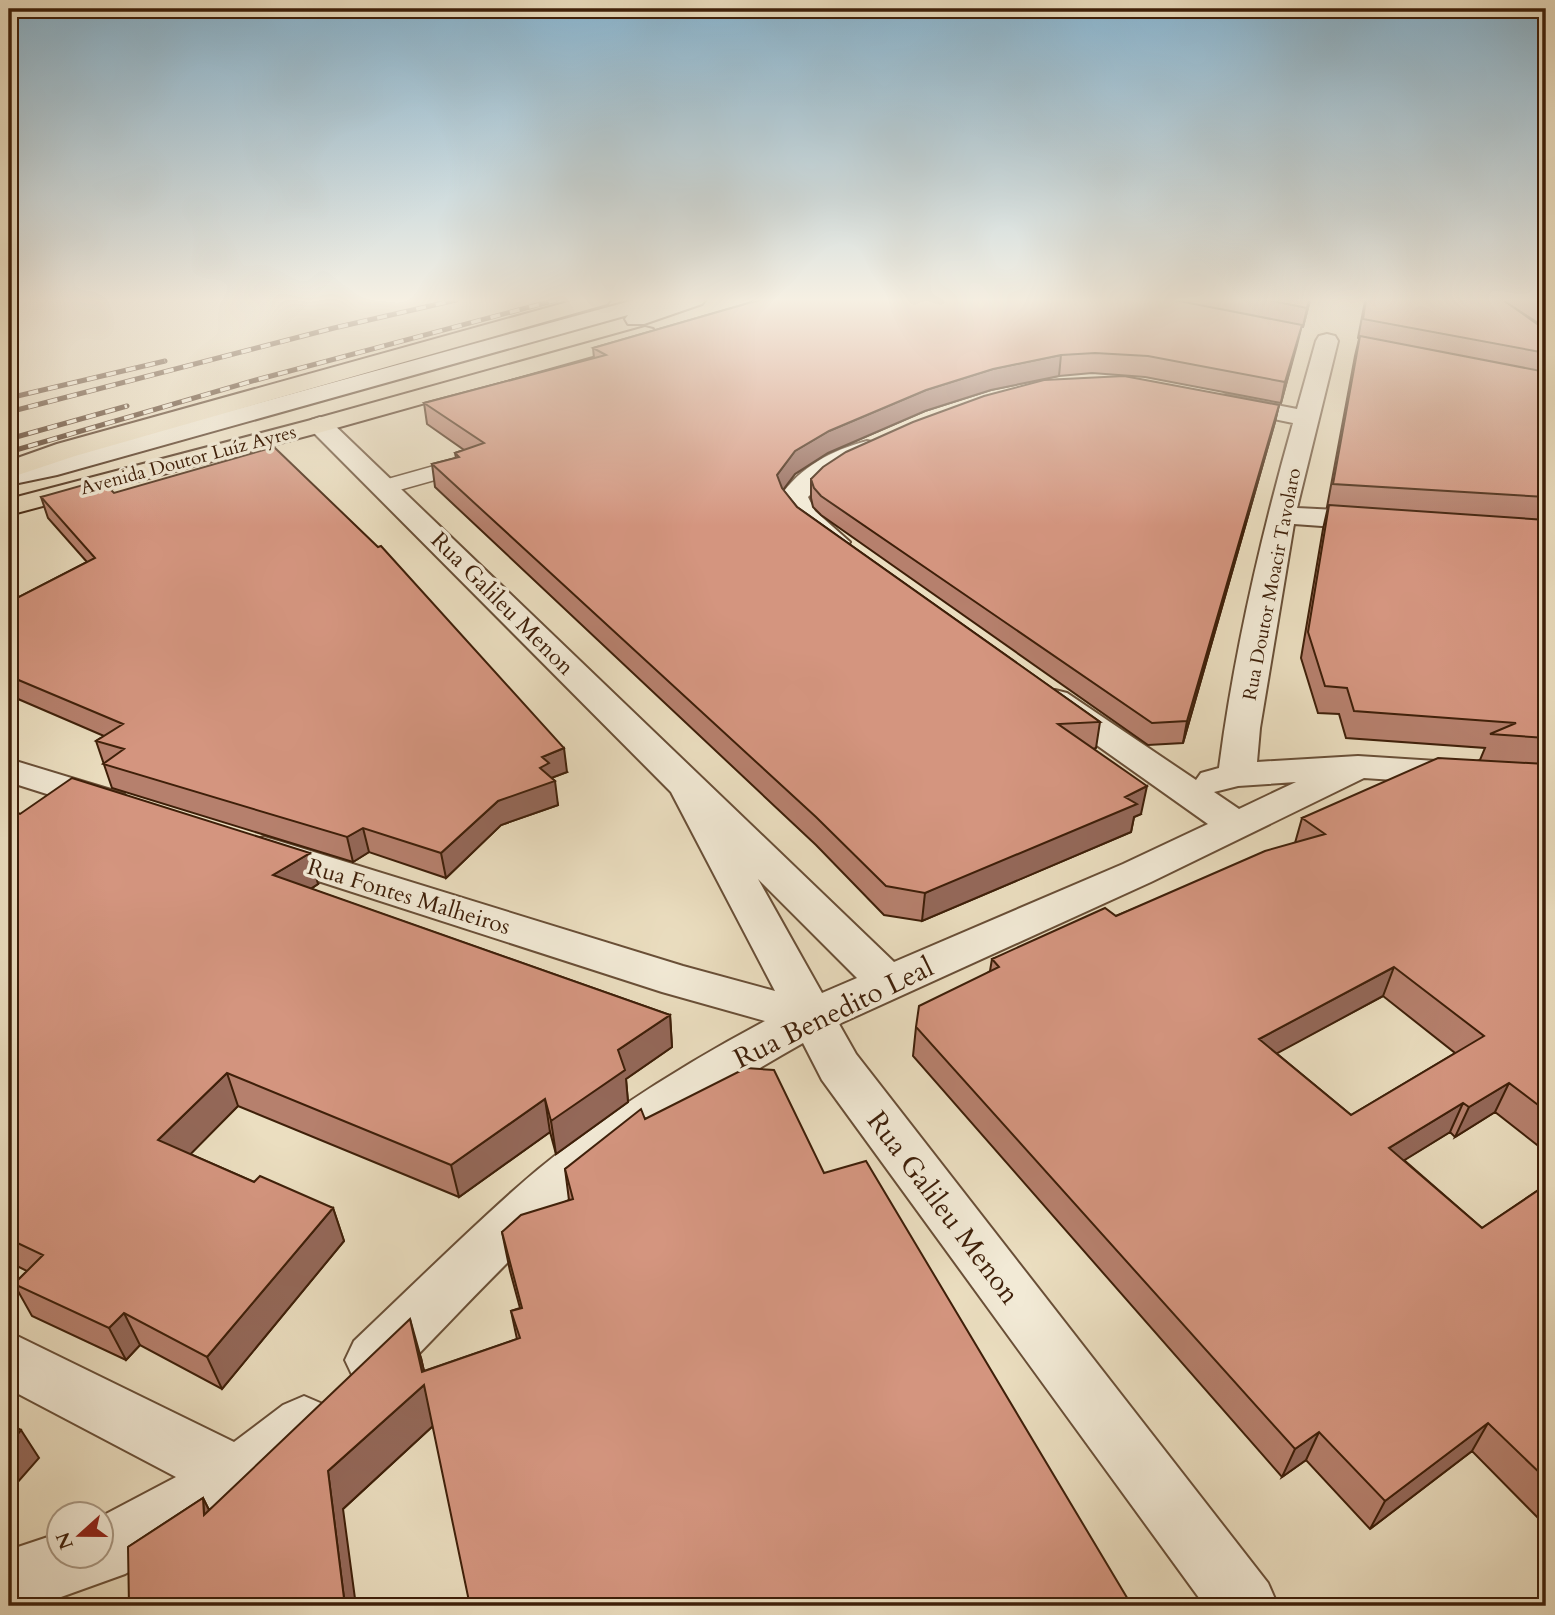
<svg xmlns="http://www.w3.org/2000/svg" width="1555" height="1615" font-family="Cardo,serif">
	<style>
		.lines { fill: none; stroke-linecap: round; stroke-linejoin: round }
		.lane-casing { stroke: #694f37; stroke-width: 3 }
		.street-casing { stroke: #694f37; stroke-width: 4 }
		.secondary-casing { stroke: #3e1f09; stroke-width: 4 }
		.highway-casing { stroke: #3e1f09; stroke-width: 4 }
		.lane { fill: #f2ead6; fill-rule: evenodd }
		.street { fill: #f2ead6; fill-rule: evenodd }
		.secondary { fill: #f2ead6; fill-rule: evenodd }
		.highway { fill: #ebdec0; fill-rule: evenodd }
		.rail-casing { stroke: #3e1f09; stroke-width: 5 }
		.rail { stroke: #f2ead6; stroke-width: 3.5; stroke-dasharray: 10; stroke-linecap: butt }
		.wall { fill: #b6806d; stroke: #3e1f09; stroke-width: 2; fill-rule: evenodd }
		.shaded-wall { fill: #946859; stroke: #3e1f09; stroke-width: 2 }
		.building { fill: #d4957f; stroke: #3e1f09; stroke-width: 2; fill-rule: evenodd }
		.labels { text-anchor: middle; stroke-width: 7; stroke-linejoin: round; paint-order: stroke }
		.far-street-label { font-size: 19px; fill: #3e1f09; stroke: #f2ead6 }
		.street-label { font-size: 23px; fill: #3e1f09; stroke: #f2ead6 }
		.near-street-label { font-size: 28px; fill: #3e1f09; stroke: #f2ead6 }
	</style>
	<rect width="100%" height="100%" fill="#ebdec0"/>
	<filter id="stains"><feTurbulence type="fractalNoise" baseFrequency=".00286" numOctaves="4"/><feColorMatrix values="0 0 0 0 .2 0 0 0 0 .09 0 0 0 0 .02 0 0 0 .5 -.17"/></filter>
	<radialGradient id="worn" r=".72"><stop offset=".6" stop-color="#630" stop-opacity="0"/><stop offset="1" stop-color="#630" stop-opacity=".3"/></radialGradient>
	<g class="lines">
		<g class="lane-casing">
			<path id="lane" d="M466,457L474,459L477,464L474,469L385,494L377,492L374,487L377,482Z"/>
		</g>
		<g class="street-casing">
			<path id="street" d="M1327,334L1335,336L1338,341L1297,508L1377,512L1387,515L1391,521L1387,527L1377,530L1294,524L1260,728L1257,762L1358,756L1546,768V790L1364,778L1151,882L839,1024L856,1054L1268,1583L1278,1606H1205L822,1080L803,1043C714,1093 627,1152 552,1220C497,1270 447,1326 394,1379L374,1387L354,1379L345,1360L354,1341C407,1291 459,1239 513,1191C588,1124 677,1068 765,1021L662,992L250,859L244,850L250,841L264,837L278,841L683,966L775,991L671,792L311,430L307,425L311,420L320,417L329,420L894,962L1123,864L1208,824L1043,707L1038,700L1043,693L1055,690L1067,693L1196,780L1201,773L1219,768C1234,652 1261,536 1293,423L1217,407L1214,402L1217,397L1226,395L1297,409L1316,341L1319,336ZM1296,782L1239,809L1214,792L1238,786ZM758,879L857,978L822,993Z
				M867,441L876,443L880,449L876,455L826,479L808,497L815,511L850,542L845,548C816,555 790,522 780,497C800,467 832,450 867,441Z
				M9,759L124,794L129,802L124,810L110,814L9,782Z
				M9,1332L234,1442L283,1405L304,1396L325,1405L334,1425L325,1445L261,1499L125,1574L36,1606H9V1550L60,1533V1556H102V1516L176,1477L9,1389Z"/>
		</g>
		<g class="secondary-casing">
			<path id="secondary" d="M634,300H705L702,304L644,324H628L625,319L628,315L57,475L9,485V469L44,462Z"/>
		</g>
		<g class="highway-casing">
			<path id="highway" d="M575,300H610L607,304L75,456L9,478V461L57,444Z
				M645,327L653,329L656,334L653,339L329,430L9,515V499L311,420Z"/>
		</g>
		<use href="#lane" class="lane"/>
		<use href="#street" class="street"/>
		<use href="#secondary" class="secondary"/>
		<use href="#highway" class="highway"/>
		<g class="rail-casing">
			<path id="rail" d="M9,398L165,361
				M9,412L334,328L456,300
				M9,439L127,406
				M9,452L256,380L556,300"/>
		</g>
		<use href="#rail" class="rail"/>
	</g>
	<path class="wall" d="M759,300H1310L1303,327H1301L1281,403L1145,377L1092,373L1059,376L991,390L925,411L828,453L795,474L783,490L797,507L1100,722L1096,748L1093,749L1141,814L1134,817L1131,832L922,921L884,915L816,845L435,487L432,464L456,458L455,453L464,450L427,424L424,403L594,358L593,348Z
		M1361,300H1546V328L1504,301L1543,328L1546,329V1152L1495,1112L1455,1137L1450,1132L1404,1160L1482,1228L1546,1185V1526L1472,1451L1370,1529L1306,1460L1282,1477L913,1056L916,1027L990,971L992,959L1116,916L1295,843L1302,818L1480,760L1485,748L1346,738L1339,714L1318,713L1301,658L1323,529L1328,507H1327L1355,356L1359,339L1358,338L1365,301ZM1383,996L1455,1053L1351,1115L1276,1053Z
		M1279,405L1275,422L1183,743L1148,745L821,515L813,507L811,498V479Z
		M114,493L567,772L551,778L558,805L501,825L446,878L369,852L353,862L112,788L96,741L104,736L18,699L9,705V602L87,562L48,518L41,497Z
		M9,810L20,814L318,884L311,889L670,1015L672,1047L626,1079L628,1102L556,1154L550,1132L459,1197L238,1106L190,1154L254,1182L333,1208L344,1241L222,1389L140,1345L126,1360L32,1316L14,1284L27,1271L9,1262Z
		M645,1119L824,1173L433,1426L343,1509L128,1547L203,1498L209,1510L421,1358L424,1371L517,1339L511,1311L520,1308L510,1271L502,1232L569,1200L565,1169Z"/>
	<path class="shaded-wall" d="M1309,300H1310L1303,327L1307,308Z
		M1302,325L1297,345L1281,403L1285,382Z
		M1061,355L1059,376L991,390L925,411L828,453L795,474L777,498V475L795,451L829,431L926,390L993,369Z
		M1279,405L1275,422L1183,743L1187,721Z
		M9,676L18,699L9,705Z
		M564,748L567,772L551,778L555,781L558,805L501,825L446,878L441,853L498,801L540,768L542,757Z
		M1147,786L1141,814L1134,817L1131,832L922,921L925,893Z
		M363,828L369,852L353,862L347,837Z
		M310,853L318,884L282,907L273,875Z
		M1394,967L1383,996L1250,1068L1259,1039Z
		M670,1015L672,1047L626,1079L628,1102L556,1154L551,1121L618,1050Z
		M227,1073L238,1106L172,1173L158,1140Z
		M1509,1083L1495,1112L1455,1137L1469,1107Z
		M545,1099L550,1132L459,1197L451,1165Z
		M1463,1103L1450,1132L1377,1177L1389,1148Z
		M333,1208L344,1241L222,1389L207,1357Z
		M124,1313L140,1345L126,1360L109,1328Z
		M410,1319L421,1358L433,1410L422,1372Z
		M424,1385L435,1424L343,1509L356,1606H345L328,1471Z
		M1488,1423L1472,1451L1370,1529L1385,1501Z
		M21,1430L39,1458L9,1492V1444Z
		M1319,1432L1306,1460L1282,1477L1295,1449Z
		M203,1498L222,1536L204,1515Z"/>
	<path class="building" d="M759,300H1174L1302,325L1285,382L1148,356L1095,353L1061,355L993,369L926,390L829,431L795,451L777,475L782,488L797,507L1100,722L1058,724L1147,786L1125,797L1137,804L925,893L886,886L816,817L432,464L459,457L455,453L484,443L424,403L606,355L593,348Z
		M1268,300H1309L1307,308Z
		M1366,300H1503L1543,328L1546,329V353L1363,319Z
		M1360,336L1546,372V497L1333,484Z
		M1124,376L1279,405L1187,721L1152,723L821,496L814,488L811,479L823,467L846,452L913,422L984,396L1044,380Z
		M274,447L378,547L381,546L564,748L542,757L549,763L540,768L555,781L498,801L441,853L363,828L347,837L103,764L124,749L96,741L123,724L9,676V602L95,558L41,497L101,480L114,493Z
		M1329,505L1546,520V738L1490,734L1516,723L1354,711L1347,688L1325,686L1308,632Z
		M1438,758L1546,764V1111L1509,1083L1469,1107L1463,1103L1389,1148L1482,1228L1546,1185V1479L1488,1423L1385,1501L1319,1432L1295,1449L916,1027L919,1006L999,967L992,959L1105,908L1116,916L1265,851L1325,834L1302,818ZM1394,967L1484,1036L1351,1115L1259,1039Z
		M72,778L310,853L273,875L670,1015L618,1050L625,1070L551,1121L545,1099L451,1165L227,1073L158,1140L254,1182L260,1176L333,1208L207,1357L124,1313L109,1328L14,1284L43,1255L9,1239V810L20,814Z
		M746,1068L774,1070L824,1173L866,1161L1132,1606H470L424,1385L328,1471L345,1606H129L128,1547L203,1498L204,1515L410,1319L422,1372L520,1338L511,1311L522,1308L502,1232L521,1215L573,1199L565,1169L641,1109L645,1119Z
		M9,1423L21,1430L9,1444Z"/>
	<linearGradient id="sky" x2="0" y2="1"><stop stop-color="#88b7d4"/><stop offset="0.57" stop-color="#f6f0e3"/><stop offset="1" stop-color="#f6f0e3" stop-opacity="0"/></linearGradient>
	<rect width="1555" height="526" fill="url(#sky)"/>
	<g class="labels">
		<g class="far-street-label">
			<text transform="translate(188 459) rotate(-15)" y="7">Avenida Doutor Luíz Ayres</text>
			<text transform="translate(1271 584) rotate(-79)" y="7">Rua Doutor Moacir Tavolaro</text>
		</g>
		<g class="street-label">
			<text transform="translate(503 603) rotate(45)" y="8">Rua Galileu Menon</text>
			<text transform="translate(409 896) rotate(17)" y="8">Rua Fontes Malheiros</text>
		</g>
		<g class="near-street-label">
			<text transform="translate(833 1012) rotate(-26)" y="10">Rua Benedito Leal</text>
			<text transform="translate(944 1207) rotate(53)" y="10">Rua Galileu Menon</text>
		</g>
	</g>
	<rect width="1555" height="1615" fill="none" stroke="#ebdec0" stroke-width="35"/>
	<rect x="10" y="10" width="1534" height="1594" fill="none" stroke="#3e1f09" stroke-width="3.5"/>
	<rect x="18" y="18" width="1520" height="1580" fill="none" stroke="#3e1f09" stroke-width="2"/>
	<g transform="translate(80 1535) rotate(249)"><circle r="33" fill="#f2ead6" stroke="#aa9984" stroke-width="2"/>
	<path d="M0-5L12 26L0 18L-12 26Z" fill="#8f2418"/>
	<text y="-10" font-size="19" font-weight="bold" text-anchor="middle" fill="#3e1f09">N</text>
	</g>
	<rect width="100%" height="100%" filter="url(#stains)"/>
	<rect width="100%" height="100%" fill="url(#worn)"/>
</svg>
